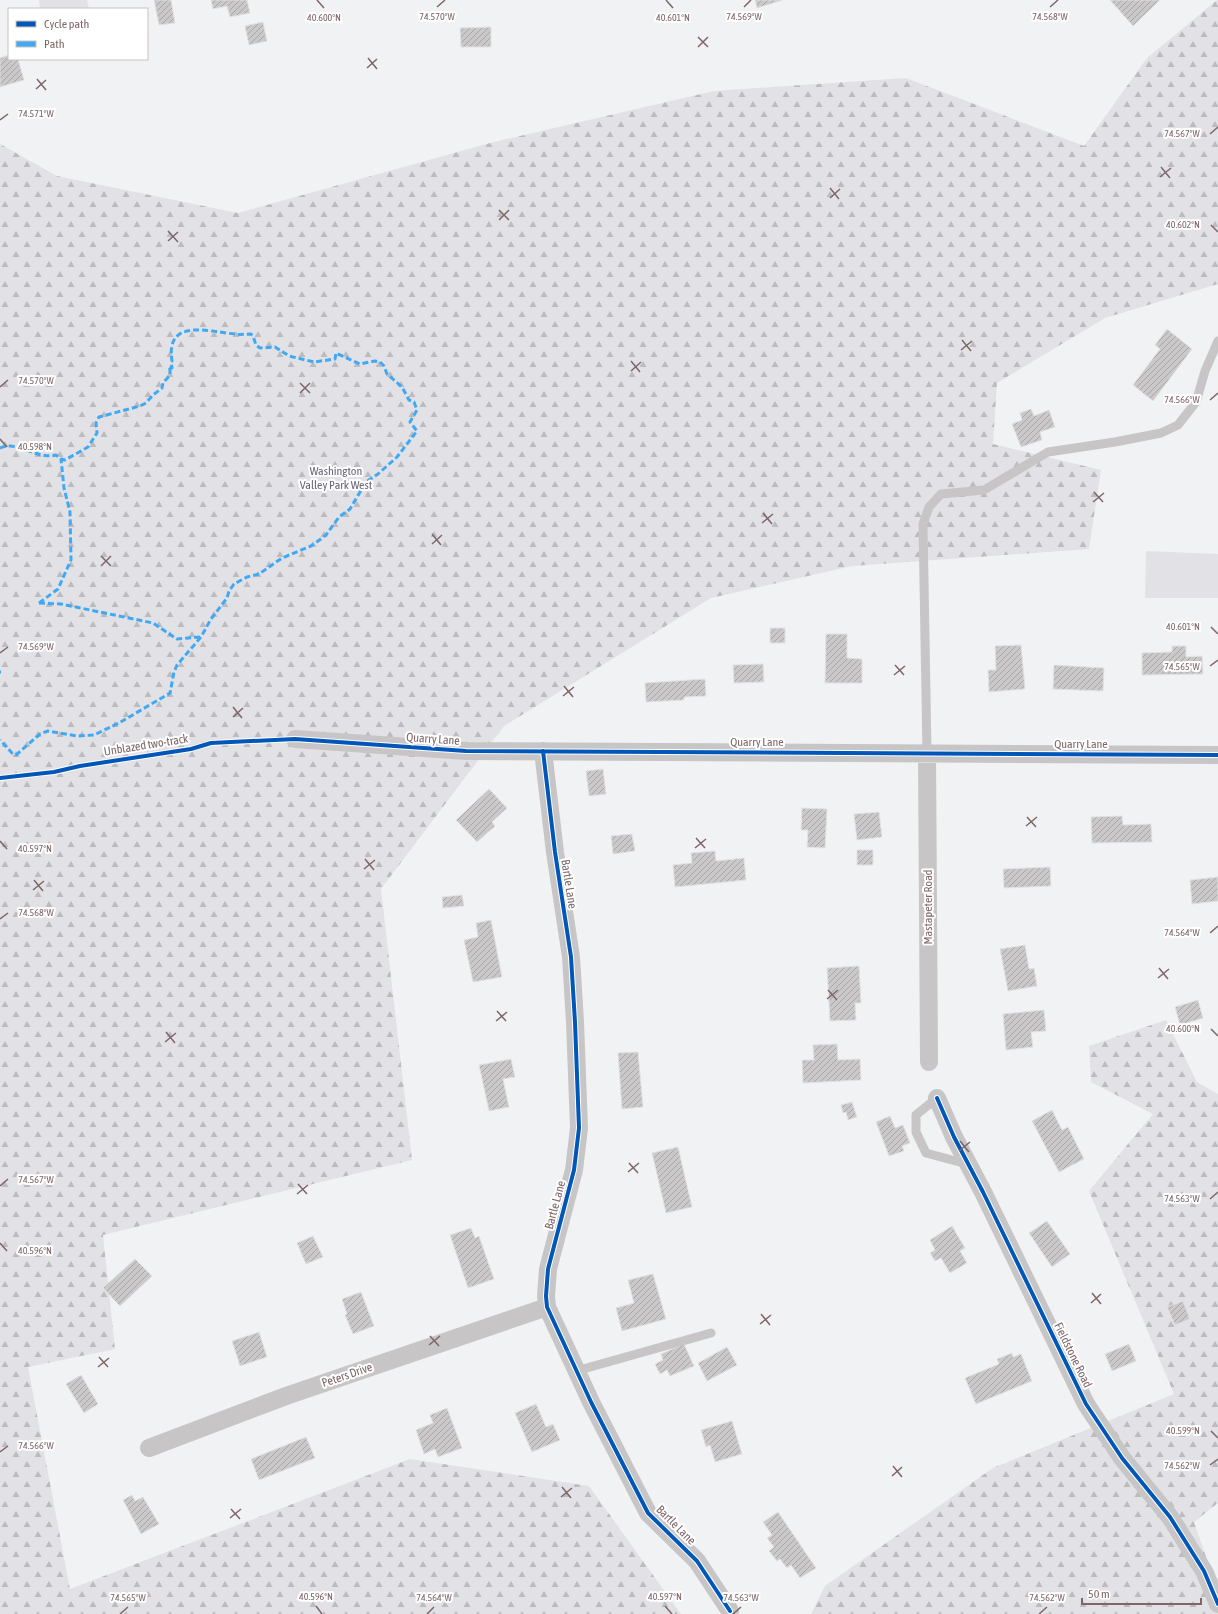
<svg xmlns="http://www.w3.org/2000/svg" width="1218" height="1614" font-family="'Asap Condensed',sans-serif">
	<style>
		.green { fill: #e2e2e6 }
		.forest { fill: url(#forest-firs) }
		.building { fill: url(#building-hatch); stroke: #e1e2e2 }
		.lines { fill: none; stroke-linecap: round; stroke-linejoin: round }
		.lane { stroke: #c7c5c5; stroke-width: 9 }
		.street { stroke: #c7c5c5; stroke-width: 18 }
		.quiet { stroke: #3fa9f5; stroke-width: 3; stroke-dasharray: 6 3; stroke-linecap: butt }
		.cycleway-casing { stroke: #fff; stroke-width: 6 }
		.cycleway { stroke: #0057b8; stroke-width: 4 }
		.ticks { fill: none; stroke: #7e6667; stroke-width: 1.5 }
		.labels { text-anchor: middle; stroke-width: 4; stroke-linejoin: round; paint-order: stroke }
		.park-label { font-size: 12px; fill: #6a6476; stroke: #fff }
		.street-label { font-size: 12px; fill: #7e6667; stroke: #fff }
		.ticks-label { font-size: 10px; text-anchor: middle; fill: #7e6667; stroke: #fff; stroke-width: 4; stroke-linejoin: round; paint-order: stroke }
	</style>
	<defs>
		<pattern id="forest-firs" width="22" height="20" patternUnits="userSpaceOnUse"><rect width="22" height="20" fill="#e2e2e6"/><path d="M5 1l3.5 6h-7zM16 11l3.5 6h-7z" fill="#bcbbbe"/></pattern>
		<pattern id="building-hatch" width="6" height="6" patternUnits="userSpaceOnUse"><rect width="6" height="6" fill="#cac8c9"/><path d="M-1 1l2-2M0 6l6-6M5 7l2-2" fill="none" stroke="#a9a6a7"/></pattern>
	</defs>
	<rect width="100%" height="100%" fill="#f1f2f3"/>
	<path class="green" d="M39,0H87L89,9H40Z
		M1146,551L1218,554V598H1145Z"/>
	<path class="forest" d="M1217,0H1218V284L1105,318L997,383L993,444L1101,470L1089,549L852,566L711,598L504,726L381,889L412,1160L103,1235L115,1349L28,1367L70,1589L410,1459L589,1486L681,1614H0V144L57,176L238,213L490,143L714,91L906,78L1084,146L1147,58Z
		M1166,1020L1197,1082L1218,1094V1503L1194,1522L1218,1591V1614H811L825,1586L993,1468L1174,1394L1089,1191L1153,1114L1091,1082L1089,1046Z"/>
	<path class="building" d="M154,0H171L175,23L159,25Z
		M211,0H247L250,13L230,17L227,6L213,9Z
		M755,0H783L757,8Z
		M1110,0H1160L1133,26Z
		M263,22L267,41L249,45L245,26Z
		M491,27V47H461L460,28Z
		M9,55V59H18L24,80L0,87V58Z
		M1167,329L1192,349L1153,401L1133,385L1160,349L1155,345Z
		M1031,409L1034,416L1049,410L1055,427L1040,432L1042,440L1021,447L1012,424L1022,420L1020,413Z
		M770,628H785V643H770Z
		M826,634H847V658L862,659V683H825Z
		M1021,645L1025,689L989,692L988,670H996L995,646Z
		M1172,646H1186V657L1202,656L1203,674L1142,675V653L1172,652Z
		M763,664L764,682L734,683L733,665Z
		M1054,665L1104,668L1103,691L1053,689Z
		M705,679L706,696L684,697V700L646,702L645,683Z
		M603,769L606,794L589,796L586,771Z
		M489,789L507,808L492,822L495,826L477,842L456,820Z
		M802,808L827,809L825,848L807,847L808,830H801Z
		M879,812L882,837L857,840L854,814Z
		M1122,816L1123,825L1151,824L1152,842L1092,843L1091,817Z
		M632,834L635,851L613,854L611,836Z
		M857,850H873V865H857Z
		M715,851L716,861L744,858L746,880L675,887L673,865L692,863L691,853Z
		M1050,867L1051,886L1004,888L1003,869Z
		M1218,877V901L1192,904L1190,880Z
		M462,895L464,906L443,908L442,897Z
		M491,920L502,977L473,982L464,940L478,937L476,923Z
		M1025,945L1029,969L1034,968L1037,986L1008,991L1000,949Z
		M859,966L861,1003H855L856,1020L830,1021L827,968Z
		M1198,1000L1203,1018L1180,1025L1175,1007Z
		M1044,1010L1046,1031L1031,1032L1033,1047L1006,1050L1003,1014Z
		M837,1044L838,1060L860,1059L861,1080L803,1083L802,1060H814L813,1045Z
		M638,1052L643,1107L622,1109L618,1053Z
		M511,1059L515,1077L503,1079L509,1107L489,1111L479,1065Z
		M852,1102L857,1117L848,1120L846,1112L843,1113L841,1105Z
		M1052,1110L1062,1130L1068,1127L1084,1159L1059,1172L1032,1121Z
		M890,1116L895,1128L903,1125L910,1143L902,1146L904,1151L889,1156L876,1122Z
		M678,1147L692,1207L666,1213L652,1153Z
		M1047,1221L1070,1254L1052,1267L1029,1233Z
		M952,1226L965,1248L960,1251L967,1263L950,1273L941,1258L935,1261L930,1253L935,1250L930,1240Z
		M471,1228L475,1238L479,1236L494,1279L468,1288L450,1235Z
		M313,1236L323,1257L306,1264L297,1243Z
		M135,1259L152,1276L120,1306L103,1288Z
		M653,1274L666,1319L622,1331L616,1308L634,1303L628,1280Z
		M361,1292L374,1326L353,1334L345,1315L347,1314L342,1299Z
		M1183,1301L1190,1319L1175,1325L1167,1307Z
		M259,1332L267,1357L240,1366L232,1341Z
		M684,1344L694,1366L670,1376L667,1370L660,1374L655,1364L663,1360L661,1354Z
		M1129,1344L1136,1361L1112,1371L1105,1354Z
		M727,1347L737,1365L707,1381L698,1363Z
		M1012,1353L1013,1357L1021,1354L1032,1381L976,1404L965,1378L999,1364L997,1359Z
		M81,1375L98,1404L84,1413L66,1384Z
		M536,1404L546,1427L553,1424L560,1440L532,1452L515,1413Z
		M447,1408L462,1448L438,1457L435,1449L424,1454L416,1430L433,1423L430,1415Z
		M732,1421L742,1454L715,1462L710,1445L706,1447L701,1430Z
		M306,1437L315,1458L259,1480L251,1459Z
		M132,1495L135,1501L143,1497L159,1524L141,1534L123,1500Z
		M778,1512L816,1568L800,1578L791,1565L787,1568L780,1559L777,1561L769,1551L774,1547L767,1538L772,1535L763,1522Z"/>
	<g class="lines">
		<path class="lane" d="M927,753L923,524L929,507L941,494L984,490L1048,452L1115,442L1161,433L1178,425L1196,402L1205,371L1218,341
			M937,1098L916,1115V1132L926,1153L967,1164
			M576,1371L711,1333"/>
		<path class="street" d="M295,739L466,751L1218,755
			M543,751L555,852L571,957L575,1022L579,1128L574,1170L548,1269L546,1296L547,1307L591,1402L648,1513L697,1561L730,1611
			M927,753L929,1062
			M937,1098L954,1137L983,1192L1086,1404L1122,1458L1170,1517L1204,1571L1218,1604
			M149,1448L286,1396L547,1307"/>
		<path class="quiet" d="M0,448C3,447 6,446 10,446C26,447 40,459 56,455L61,459L65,460L88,447L97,433L96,423L99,417L140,406L146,403L153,395L162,388L163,383L170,375V370L169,366L172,368L171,362L172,361C165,317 210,332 235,334C240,335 245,334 251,334L253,336L256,345L260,348L275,347L289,356L314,362L335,359L336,353L360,364L375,361L380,362L384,366L387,374L402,387L409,400L414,402L417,410L410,422L417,431L397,457L378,474L366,482L350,509L339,517L326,535L318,541L311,546L282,558L259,574L247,577L234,584L229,591L227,598L211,619L201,637L177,665L174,672L170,693L119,723L94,735L77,736L48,731L40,734L16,755L12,753L0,740
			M39,603L61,604L153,623L177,639L201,637
			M39,603L58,589L71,560L70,512L64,488L61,459
			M0,672H1"/>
		<g class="cycleway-casing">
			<path id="cycleway" d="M543,751L555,852L571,957L575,1022L579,1128L574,1170L548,1269L546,1296L547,1307L591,1402L648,1513L697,1561L730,1611
				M0,778L54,772L80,766L191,749L211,743L295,739L466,751L1218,755
				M937,1098L954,1137L983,1192L1086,1404L1122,1458L1170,1517L1204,1571L1218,1604"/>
		</g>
		<use href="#cycleway" class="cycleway"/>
	</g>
	<path class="ticks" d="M317,0L324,8M666,0L673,8M437,7L445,0M744,7L751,0M1050,7L1058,0M698,37L708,47M698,47L708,37M368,58L377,69M367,68L377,59M37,79L46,90M36,89L46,80M0,120L8,114M1210,134L1218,127M1161,167L1170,178M1160,177L1171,168M830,188L839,199M830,198L840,189M499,210L509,220M499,220L509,210M1211,225L1218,232M168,231L178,242M168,241L178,232M962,340L971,351M961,350L972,341M631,361L640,372M631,371L641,362M300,383L310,393M0,387L8,380M300,393L310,383M1210,400L1218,393M0,439L7,447M1094,492L1103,502M1093,502L1104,493M763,513L772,524M762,523L773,514M432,534L441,545M432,544L442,535M101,556L111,566M101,566L111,556M1211,627L1218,634M0,653L8,647M895,665L904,675M1210,666L1218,660M894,675L905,666M564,686L573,697M563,696L574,687M233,707L242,718M233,717L243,708M1027,817L1036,827M1026,826L1037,817M696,838L705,848M0,841L7,849M695,848L706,839M365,859L374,870M364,869L375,860M34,880L43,891M33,890L44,881M0,919L8,913M1210,933L1218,926M1159,968L1168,979M1158,978L1169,969M828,990L837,1000M827,999L838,990M497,1011L506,1021M496,1021L507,1012M1211,1029L1218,1036M166,1032L175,1043M165,1042L176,1033M960,1141L969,1152M959,1151L970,1142M629,1163L638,1173M628,1172L639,1163M298,1184L307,1194M0,1186L8,1179M297,1194L308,1185M1210,1199L1218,1192M0,1243L7,1251M1092,1293L1101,1304M1091,1303L1101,1294M761,1314L770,1325M760,1324L771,1315M430,1336L439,1346M429,1345L440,1336M99,1357L108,1367M98,1367L109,1358M1211,1431L1218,1438M0,1452L8,1446M1210,1465L1218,1459M893,1466L902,1477M892,1476L902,1467M562,1487L571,1498M561,1497L572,1488M231,1509L240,1519M230,1518L241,1509M316,1606L322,1614M665,1606L672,1614M120,1614L128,1607M427,1614L434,1607M733,1614L741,1607M1039,1614L1047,1607"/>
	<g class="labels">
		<g class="park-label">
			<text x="336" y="475">Washington<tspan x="336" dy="14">Valley Park West</tspan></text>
		</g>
		<g class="street-label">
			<text transform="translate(433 739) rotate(4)" y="4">Quarry Lane</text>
			<text x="757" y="746">Quarry Lane</text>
			<text x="1081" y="748">Quarry Lane</text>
			<text transform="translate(146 745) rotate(-9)" y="4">Unblazed two-track</text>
			<text transform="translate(569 884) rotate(81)" y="4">Bartle Lane</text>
			<text transform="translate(928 907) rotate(-90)" y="4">Mastapeter Road</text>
			<text transform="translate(555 1205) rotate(-75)" y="4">Bartle Lane</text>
			<text transform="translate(1073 1355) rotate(64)" y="4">Fieldstone Road</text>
			<text transform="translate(347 1375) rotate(-19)" y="4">Peters Drive</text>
			<text transform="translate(676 1525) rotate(45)" y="4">Bartle Lane</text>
		</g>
	</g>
	<g class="ticks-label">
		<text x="437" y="20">74.570°W</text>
		<text x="744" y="20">74.569°W</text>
		<text x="1050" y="20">74.568°W</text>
		<text x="673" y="21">40.601°N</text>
		<text x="324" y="21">40.600°N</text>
		<text x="36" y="117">74.571°W</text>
		<text x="1182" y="137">74.567°W</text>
		<text x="1183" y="228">40.602°N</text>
		<text x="36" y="384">74.570°W</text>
		<text x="1182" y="403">74.566°W</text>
		<text x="35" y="450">40.598°N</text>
		<text x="1183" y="630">40.601°N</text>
		<text x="36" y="650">74.569°W</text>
		<text x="1182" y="670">74.565°W</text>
		<text x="35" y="852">40.597°N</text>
		<text x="36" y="916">74.568°W</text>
		<text x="1182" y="936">74.564°W</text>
		<text x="1183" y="1032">40.600°N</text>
		<text x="36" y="1183">74.567°W</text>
		<text x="1182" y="1202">74.563°W</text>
		<text x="35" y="1254">40.596°N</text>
		<text x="1183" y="1434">40.599°N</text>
		<text x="36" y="1449">74.566°W</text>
		<text x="1182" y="1469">74.562°W</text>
		<text x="316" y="1600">40.596°N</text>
		<text x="665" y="1600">40.597°N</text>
		<text x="128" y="1601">74.565°W</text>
		<text x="434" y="1601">74.564°W</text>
		<text x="741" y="1601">74.563°W</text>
		<text x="1047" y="1601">74.562°W</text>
	</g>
	<rect x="8" y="8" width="140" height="52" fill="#ffffff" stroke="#cbc2c2"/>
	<rect x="16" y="21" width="20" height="6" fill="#0057b8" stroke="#cbc2c2"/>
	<text x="44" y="28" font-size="12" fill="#7e6667">Cycle path</text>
	<rect x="16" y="41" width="20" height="6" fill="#3fa9f5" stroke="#cbc2c2"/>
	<text x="44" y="48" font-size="12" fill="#7e6667">Path</text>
	<path d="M1082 1598v6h119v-6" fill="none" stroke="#7e6667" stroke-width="2"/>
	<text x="1088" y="1598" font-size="12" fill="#7e6667" stroke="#ffffff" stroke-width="3" paint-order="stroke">50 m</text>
</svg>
